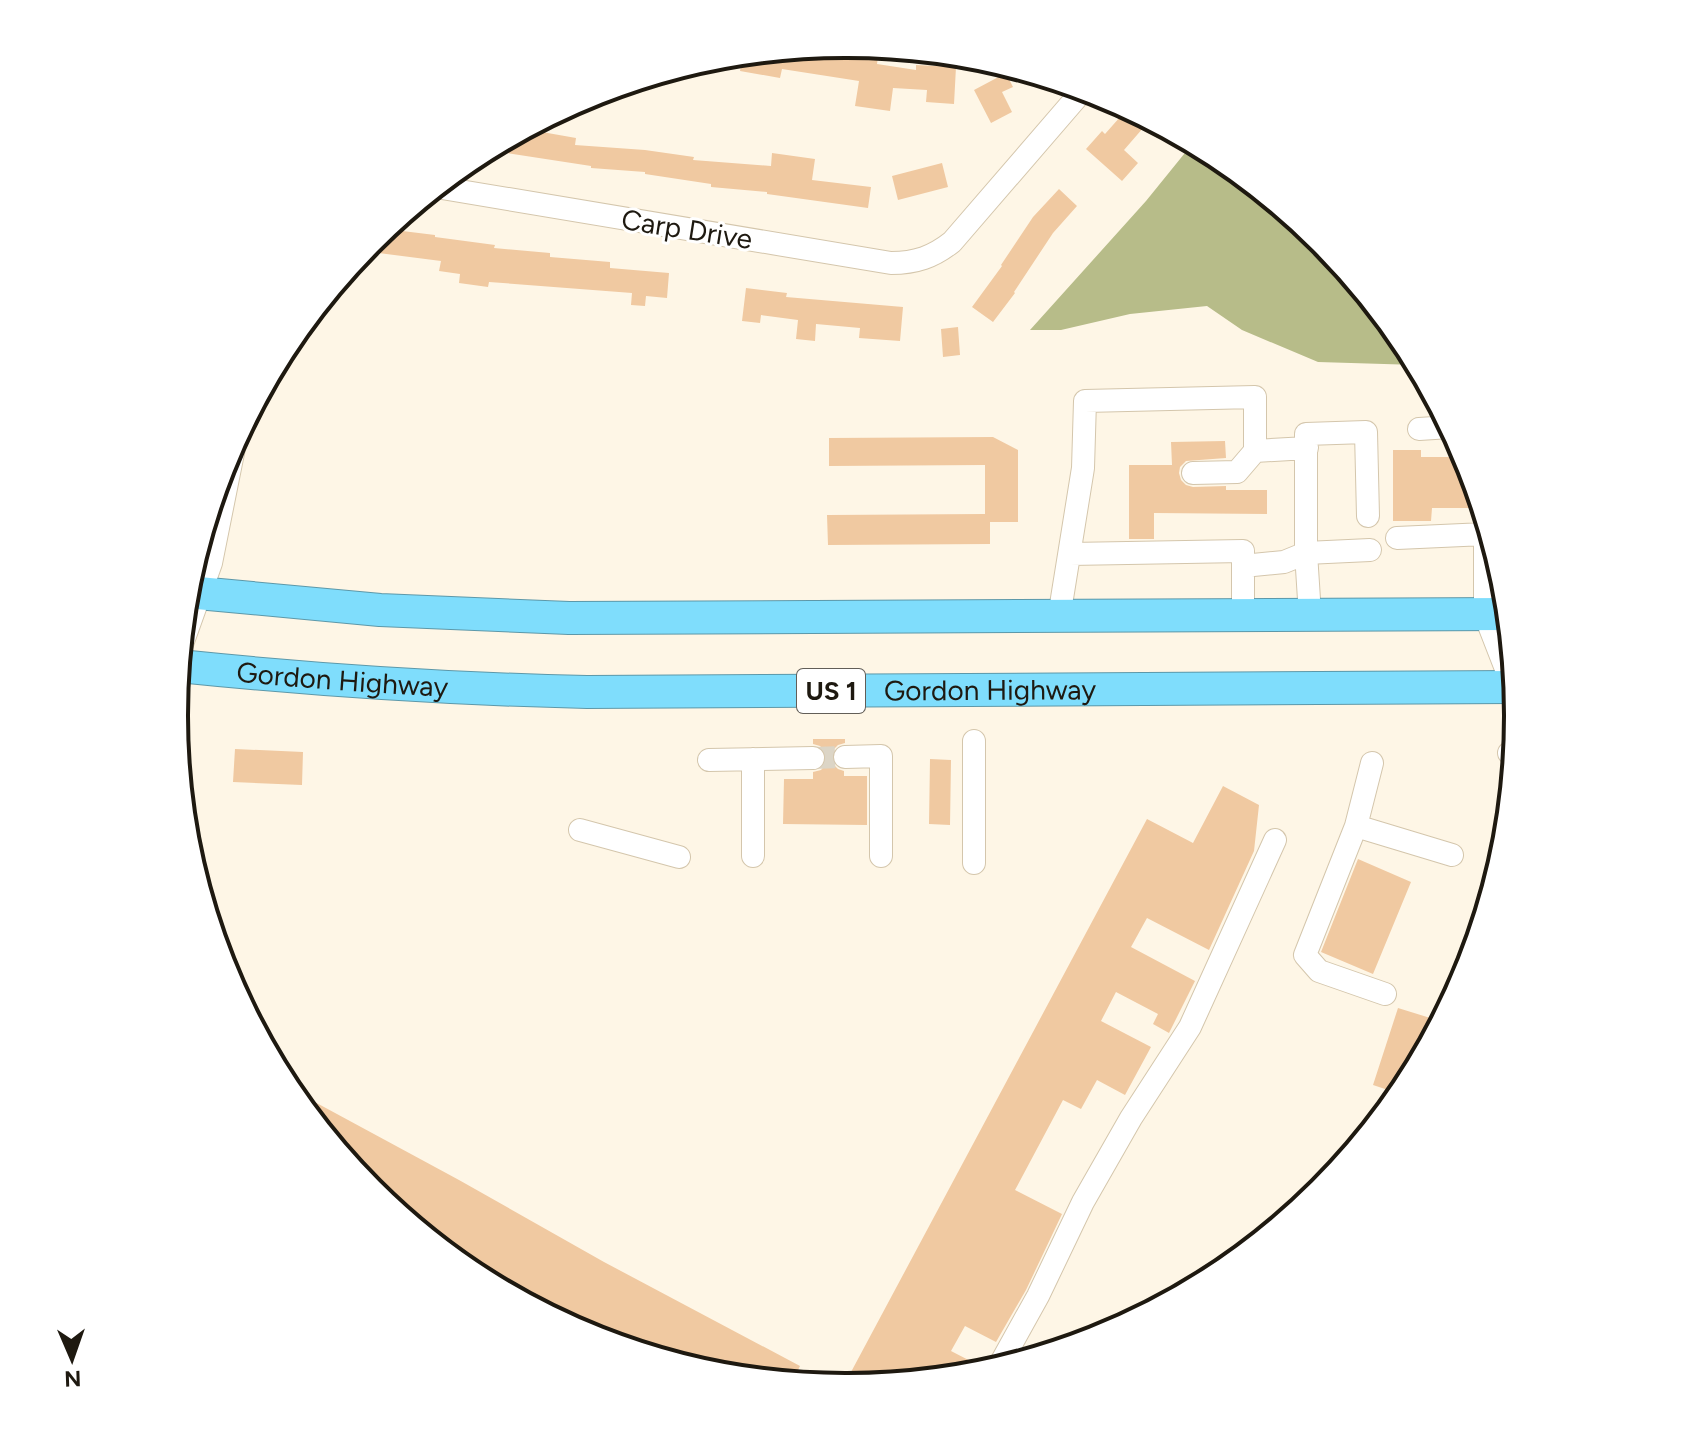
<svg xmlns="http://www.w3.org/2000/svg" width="1692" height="1431" font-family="Figtree,sans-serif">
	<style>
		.forest { fill: #b7bc89 }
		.building { fill: #f0c9a1 }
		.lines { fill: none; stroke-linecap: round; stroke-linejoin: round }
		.minor-tunnel { stroke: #dcd5c6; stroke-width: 22; stroke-dasharray: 22 11; stroke-linecap: butt }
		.minor-casing { stroke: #d4c6ac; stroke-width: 24 }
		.highway-casing { stroke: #5d98a9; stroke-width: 34 }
		.minor { stroke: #fff; stroke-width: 22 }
		.highway { stroke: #7fddfc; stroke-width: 32 }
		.labels { text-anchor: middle; stroke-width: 6; stroke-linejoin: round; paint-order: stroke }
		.shield { fill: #fff; stroke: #625e58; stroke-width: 2 }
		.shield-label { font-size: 26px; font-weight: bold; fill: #1e1910 }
		.street-label { font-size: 28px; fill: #1e1910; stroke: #fff }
		.rim { fill: none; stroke: #1e1910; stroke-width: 4 }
	</style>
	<rect width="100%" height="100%" fill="#fef6e6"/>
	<path class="forest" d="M1193,143L1219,157L1321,241L1405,343L1417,365L1318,362L1242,330L1207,306L1130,314L1061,330H1030L1146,201Z"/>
	<path class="building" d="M865,47L879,49L877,64L916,70V65L956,67L954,104L926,102L927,90L893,88L890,111L855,106L859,81L782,69L780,78L740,71L741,66L714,62L715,57L809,48L863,56Z
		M1006,73L1013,87L1002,92L1012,112L991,123L974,90Z
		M1128,108L1150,120L1124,150L1138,163L1122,181L1086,149L1102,131L1105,134Z
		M525,129L576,138L575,145L645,150L694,157L693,160L771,166L772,153L815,159L812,180L871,187L868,208L767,194V192L711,187V184L645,174V172L591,168V166L487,150Z
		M942,163L948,187L898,200L892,176Z
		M1059,189L1077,206L1053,233L1014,292L1015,293L993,322L972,307L1002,266L1001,265L1033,217Z
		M386,229L435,235V237L495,245L494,248L550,253V257L610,262V268L669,273L667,298L646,296L645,306L631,305L632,293L489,282L488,287L459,283L460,274L439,271L441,261L363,251L372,240Z
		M746,288L787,293L786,297L903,307L900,341L859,338L860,328L816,324L815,341L796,339L798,320L761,315L760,323L742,321Z
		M958,327L960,355L943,357L941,329Z
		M993,437L1018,450V522H990V544L828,545L827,515L985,514V465L829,466V438Z
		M1225,441L1226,458L1186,461L1180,467L1179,473L1181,480L1186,485L1193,487L1226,486V490H1267V514L1154,513V539H1129V465H1172L1171,442Z
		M1393,450H1421V457H1466L1478,496V508H1432L1431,521H1393Z
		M813,739H845V743L838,745L833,750L831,758L834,765L838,769L844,771V776H867V825L783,824L784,779H813V772L821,770L826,764L827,758L825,751L820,746L813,744Z
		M235,749L303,752L302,785L233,782Z
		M930,759L951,760L950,825L929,824Z
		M1223,786L1259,805L1254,851L1209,950L1147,918L1131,947L1195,981L1169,1033L1153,1024L1158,1014L1116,992L1101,1021L1151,1047L1125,1095L1097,1080L1081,1109L1063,1100L1015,1190L1062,1214L1026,1290L996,1342L965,1326L951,1351L984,1368L985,1372L977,1374L843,1387L1147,819L1193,843Z
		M1358,859L1411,882L1373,974L1321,952Z
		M1398,1008L1440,1021L1400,1094L1373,1085Z
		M287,1087L459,1180L604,1262L800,1366L792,1382L715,1374L589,1336L568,1324L572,1317L500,1278L496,1286L473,1274L371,1190Z"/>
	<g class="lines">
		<path class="minor-tunnel" d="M813,758L845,757"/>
		<g class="minor-casing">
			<path id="minor" d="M436,187L891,263C916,263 933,257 952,242L1084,89
				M1419,429L1450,427
				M1255,451L1307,448
				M1485,521V615L1513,687
				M1397,538L1485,534
				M1070,554L1243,551V615
				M1243,566L1284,562L1306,553V434L1366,432L1368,516
				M1310,615L1306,553L1370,550
				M1059,617L1083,468L1085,401L1255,397V451L1237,472L1193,473
				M181,647L211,563L236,438
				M1509,753H1514
				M845,757L881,756V856
				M709,760L813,758
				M1372,763L1356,826L1305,955L1319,971L1385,994
				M1356,826L1452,855
				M580,830L679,857
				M753,856V759
				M974,863V741
				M998,1368L1038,1296L1083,1202L1131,1118L1190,1027L1275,840"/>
		</g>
		<g class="highway-casing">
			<g id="highway">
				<path d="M187,592L380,610L569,618L1508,614"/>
				<path id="s1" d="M179,666C315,680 451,689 587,692L1515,687"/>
			</g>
		</g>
		<use href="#minor" class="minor"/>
		<use href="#highway" class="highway"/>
	</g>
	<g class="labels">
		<rect class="shield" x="797" y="669" width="68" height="44" rx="6"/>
		<g class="shield-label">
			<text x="831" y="700">US 1</text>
		</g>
		<g class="street-label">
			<text transform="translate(687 229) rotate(9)" y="10">Carp Drive</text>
			<text dy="10" stroke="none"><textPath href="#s1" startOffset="164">Gordon Highway</textPath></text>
			<text dy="10" stroke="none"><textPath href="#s1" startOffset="812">Gordon Highway</textPath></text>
		</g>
	</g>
	<path d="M0 0H1692V1431H0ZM845 58H847A657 657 0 0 1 1504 715V716A657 657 0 0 1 847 1373H845A657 657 0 0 1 188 716V715A657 657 0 0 1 845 58Z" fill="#fff" fill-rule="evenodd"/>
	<path class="rim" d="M845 58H847A657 657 0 0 1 1504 715V716A657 657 0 0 1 847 1373H845A657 657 0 0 1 188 716V715A657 657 0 0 1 845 58Z"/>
	<g transform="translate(72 1359) rotate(178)" stroke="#ffffff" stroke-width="6" paint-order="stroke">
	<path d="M0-6L14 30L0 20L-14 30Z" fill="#1e1910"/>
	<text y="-12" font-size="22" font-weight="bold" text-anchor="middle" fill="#1e1910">N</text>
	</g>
</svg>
